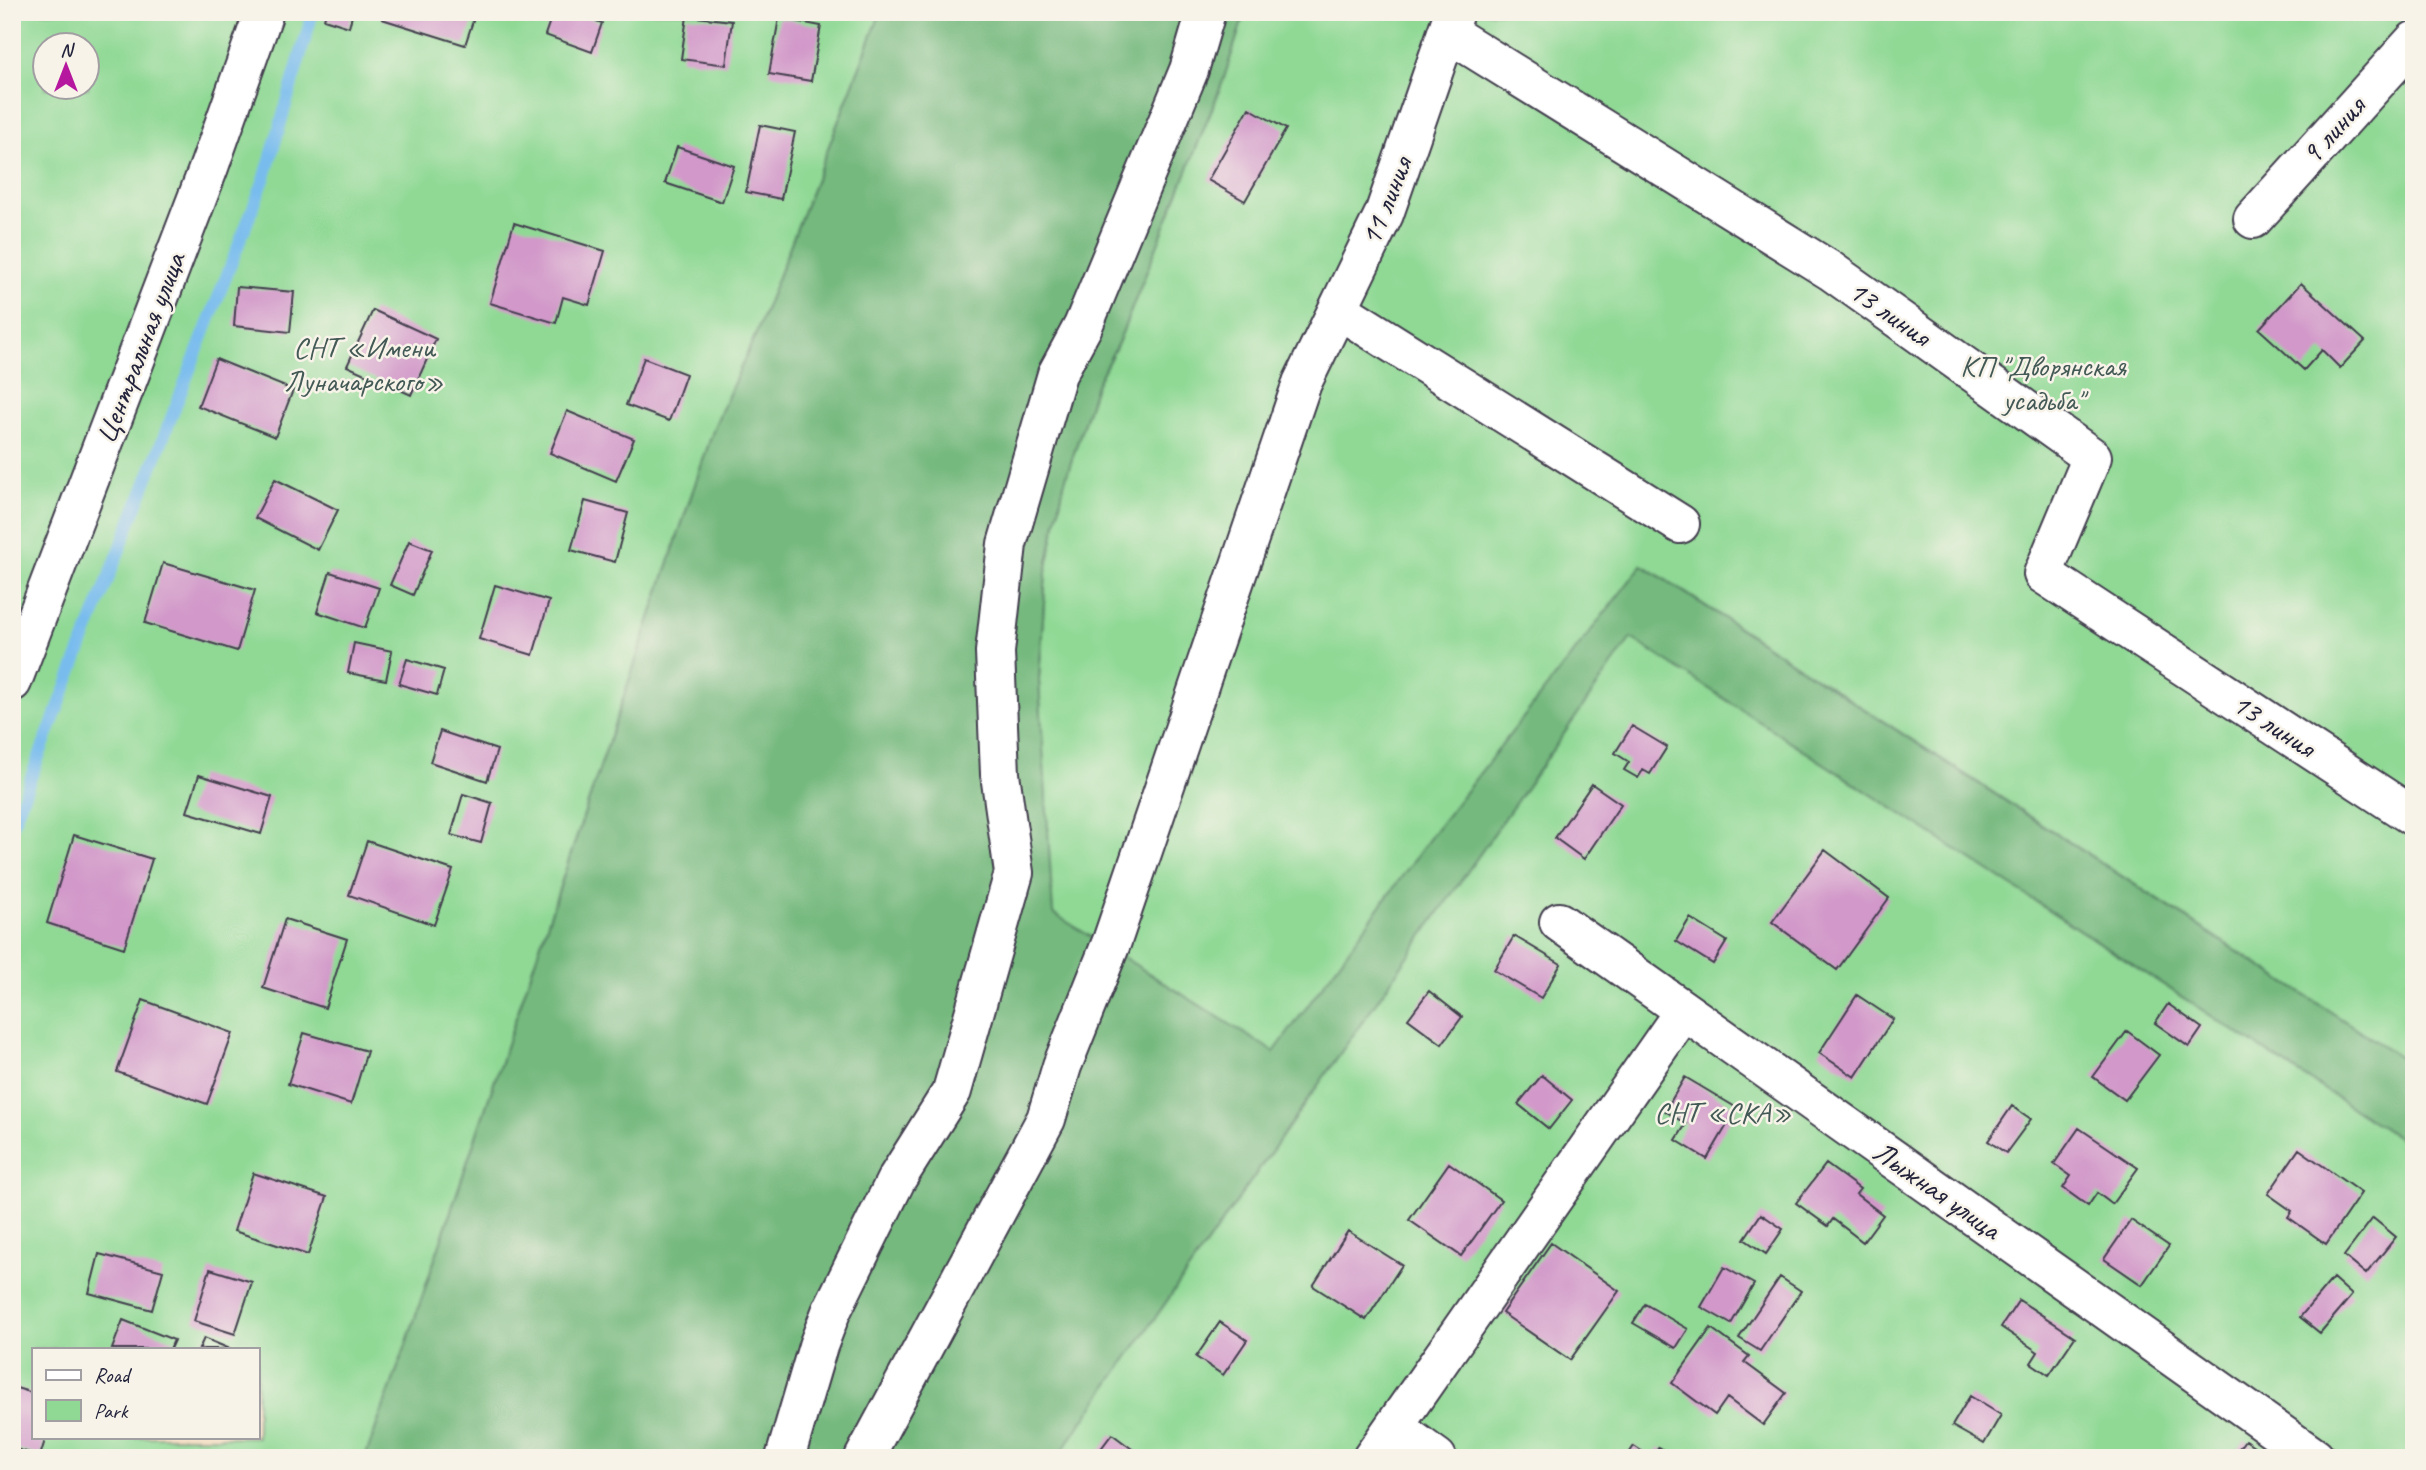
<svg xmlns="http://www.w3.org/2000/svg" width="2426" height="1470" font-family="Caveat,sans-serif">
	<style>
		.green { fill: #90d995; stroke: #597e68; stroke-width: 2; fill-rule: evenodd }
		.forest { fill: #74b97e; stroke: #4b6e5c; stroke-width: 2 }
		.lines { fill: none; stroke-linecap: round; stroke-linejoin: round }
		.stream { stroke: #78bcee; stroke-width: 12 }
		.building { fill: #d198c9 }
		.minor-casing { stroke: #423e4e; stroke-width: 42 }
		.minor { stroke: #fff; stroke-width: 38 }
		.labels { text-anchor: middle; stroke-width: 5; stroke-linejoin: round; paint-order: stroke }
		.street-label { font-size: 30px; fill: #22223b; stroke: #f7f3e8 }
		.park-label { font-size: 30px; fill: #435956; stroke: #f7f3e8 }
	</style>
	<rect width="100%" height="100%" fill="#f7f3e8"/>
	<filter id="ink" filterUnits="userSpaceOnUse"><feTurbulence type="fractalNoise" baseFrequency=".0143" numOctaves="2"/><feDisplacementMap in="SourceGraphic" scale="14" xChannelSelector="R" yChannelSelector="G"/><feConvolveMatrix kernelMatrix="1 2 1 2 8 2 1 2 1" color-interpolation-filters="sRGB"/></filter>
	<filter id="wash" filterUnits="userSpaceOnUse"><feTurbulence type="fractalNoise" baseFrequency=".00686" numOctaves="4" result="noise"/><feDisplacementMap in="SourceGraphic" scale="28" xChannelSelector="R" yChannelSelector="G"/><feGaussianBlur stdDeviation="1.57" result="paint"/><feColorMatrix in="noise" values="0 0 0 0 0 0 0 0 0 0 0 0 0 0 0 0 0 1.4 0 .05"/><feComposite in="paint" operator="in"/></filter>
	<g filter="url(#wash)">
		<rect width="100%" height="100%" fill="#f4dabd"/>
		<path class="green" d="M12,12H881L755,336L715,425L405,1348L365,1458H12ZM46,46H88V88H46ZM33,1349H257V1437H33Z
			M1245,12H2414V1066L1643,565L1438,827L1274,1053L1052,913L1039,680L1046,572L1064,484L1096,385L1118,343L1223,81Z
			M1631,637L2414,1148V1458H1057Z"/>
		<path class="forest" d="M881,12H1245L1223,81L1118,343L1096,385L1064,484L1046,572L1039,680L1053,913L1274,1052L1438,827L1642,565L2414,1066V1148L1631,638L1057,1458H365L405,1348L715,425L755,336Z"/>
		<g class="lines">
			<path class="stream" d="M12,826L265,177L313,12"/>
		</g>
		<g id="blocks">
			<path class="building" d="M326,12H353L349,27L324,19Z
				M384,12H476L465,45L382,19Z
				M553,12H573L602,23L592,52L545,35Z
				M687,16L732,21L726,65L681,59Z
				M779,18L821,26L811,81L769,74Z
				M1249,108L1286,129L1245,201L1208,180Z
				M760,125L795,132L781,199L746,192Z
				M677,147L734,166L722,202L665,183Z
				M514,223L605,251L589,305L563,297L556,323L490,303Z
				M2301,283L2365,341L2340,368L2322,350L2304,370L2259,329Z
				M237,287L294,292L290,332L234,326Z
				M373,310L436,339L411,395L347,366Z
				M644,358L686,374L669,421L626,405Z
				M216,359L293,390L275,437L198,406Z
				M567,411L634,439L616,481L550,453Z
				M275,479L338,510L318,550L255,518Z
				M585,501L628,513L615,562L571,550Z
				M409,541L432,550L413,595L390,585Z
				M163,563L255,590L237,651L145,623Z
				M330,572L379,588L365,628L317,612Z
				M495,585L549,601L533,655L479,639Z
				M354,643L392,651L386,680L348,673Z
				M407,659L444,670L437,695L399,684Z
				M1632,726L1667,747L1650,774L1643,770L1638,778L1624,770L1629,762L1615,753Z
				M440,731L497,750L487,781L430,762Z
				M199,775L272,797L261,834L187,812Z
				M1592,784L1621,804L1584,859L1555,838Z
				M463,794L492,803L481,843L451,835Z
				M74,835L152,859L124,948L47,923Z
				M367,841L453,870L434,925L349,895Z
				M1825,850L1889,898L1837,970L1772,922Z
				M1690,918L1727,941L1713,964L1676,941Z
				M285,919L347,939L325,1008L263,988Z
				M1514,936L1561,964L1541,998L1494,970Z
				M1429,991L1462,1017L1442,1044L1408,1019Z
				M1857,995L1893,1019L1855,1077L1819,1053Z
				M143,1000L233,1033L207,1104L117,1072Z
				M2168,1004L2202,1028L2189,1047L2155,1023Z
				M2127,1031L2159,1055L2125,1100L2093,1077Z
				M304,1033L367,1051L351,1104L288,1084Z
				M1542,1075L1572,1100L1549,1129L1518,1104Z
				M1685,1077L1737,1108L1707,1159L1676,1140L1686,1124L1665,1111Z
				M2012,1106L2031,1119L2006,1153L1988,1141Z
				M2079,1128L2138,1168L2112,1204L2097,1193L2088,1206L2063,1188L2071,1176L2054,1164Z
				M2299,1149L2361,1193L2326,1244L2288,1217L2292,1211L2268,1194Z
				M1449,1163L1501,1200L1461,1256L1409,1220Z
				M1826,1164L1860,1189L1856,1194L1883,1215L1863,1242L1833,1219L1828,1226L1796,1203Z
				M253,1173L327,1197L308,1255L234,1231Z
				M1761,1214L1783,1229L1766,1254L1744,1239Z
				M2373,1218L2396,1237L2366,1274L2344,1256Z
				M2131,1220L2169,1246L2142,1285L2104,1259Z
				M1348,1231L1402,1265L1366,1320L1313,1286Z
				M1551,1243L1619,1291L1570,1360L1502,1313Z
				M99,1254L163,1271L152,1310L89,1293Z
				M1724,1267L1754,1284L1731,1324L1701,1307Z
				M210,1269L252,1282L235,1334L194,1321Z
				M1780,1277L1801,1291L1760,1351L1739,1338Z
				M2333,1278L2352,1295L2320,1333L2300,1317Z
				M2019,1300L2075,1337L2049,1375L2031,1363L2038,1352L2001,1327Z
				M1645,1304L1688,1329L1676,1348L1633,1323Z
				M123,1320L174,1340L170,1349H112Z
				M1220,1322L1247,1340L1223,1375L1196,1357Z
				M1711,1328L1749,1356L1744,1362L1786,1393L1763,1425L1727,1398L1715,1415L1672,1383Z
				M204,1338L230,1349H199Z
				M13,1387L33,1393V1437H46L40,1456L12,1448Z
				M1970,1396L2001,1415L1984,1444L1952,1426Z
				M1112,1434L1140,1455L1138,1458H1094Z
				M2245,1440L2272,1458H2232Z
				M1634,1446L1652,1458H1626Z
				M1659,1447L1676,1458H1652Z"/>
		</g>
	</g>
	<g filter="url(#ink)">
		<use href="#blocks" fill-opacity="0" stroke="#423e4e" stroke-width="2"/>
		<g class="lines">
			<g class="minor-casing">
				<path id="minor" d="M1447,32L1831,271L2092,457L2043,574L2414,817
					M2253,219L2414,41
					M1338,309L1680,524
					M12,682L209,167L264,12
					M1559,922L2315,1458
					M1394,1427L1437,1458
					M785,1458L818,1346L831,1312L896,1180L952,1091L1014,873L1000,774L995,652L1007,544L1057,374L1083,326L1189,70L1206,12
					M864,1458L1046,1119L1062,1066L1112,941L1302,383L1384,214L1454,12
					M1372,1458L1684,1011"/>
			</g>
			<use href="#minor" class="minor"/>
		</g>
	</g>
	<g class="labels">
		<g class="street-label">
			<text transform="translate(2333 130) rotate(-48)" y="10">9 линия</text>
			<text transform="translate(1386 201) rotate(-68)" y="10">11 линия</text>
			<text transform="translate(1890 313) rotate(35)" y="10">13 линия</text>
			<text transform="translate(140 348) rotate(-69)" y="10">Центральная улица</text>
			<text transform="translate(2274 725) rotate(33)" y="10">13 линия</text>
			<text transform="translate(1937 1190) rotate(35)" y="10">Лыжная улица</text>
		</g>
		<g class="park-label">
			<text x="364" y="357">СНТ «Имени<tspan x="364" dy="34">Луначарского»</tspan></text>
			<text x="2043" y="376">КП "Дворянская<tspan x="2043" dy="34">усадьба"</tspan></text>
			<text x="1723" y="1122">СНТ «СКА»</text>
		</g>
	</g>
	<rect width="2426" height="1470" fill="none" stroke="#f7f3e8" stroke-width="42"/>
	<rect x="32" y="1348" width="228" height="91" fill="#f7f3e8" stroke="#a29fa3" stroke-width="2"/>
	<rect x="46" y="1370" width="35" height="10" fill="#ffffff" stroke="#a29fa3" stroke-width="2"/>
	<text x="94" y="1382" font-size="21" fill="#22223b">Road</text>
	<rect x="46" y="1400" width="35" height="21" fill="#90d995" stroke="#a29fa3" stroke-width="2"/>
	<text x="94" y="1418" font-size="21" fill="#22223b">Park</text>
	<g transform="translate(66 66)"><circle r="33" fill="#f7f3e8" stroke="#a29fa3" stroke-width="2"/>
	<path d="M0-5L12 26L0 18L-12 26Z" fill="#b5179e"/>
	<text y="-10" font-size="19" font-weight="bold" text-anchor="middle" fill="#22223b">N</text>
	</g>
</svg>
